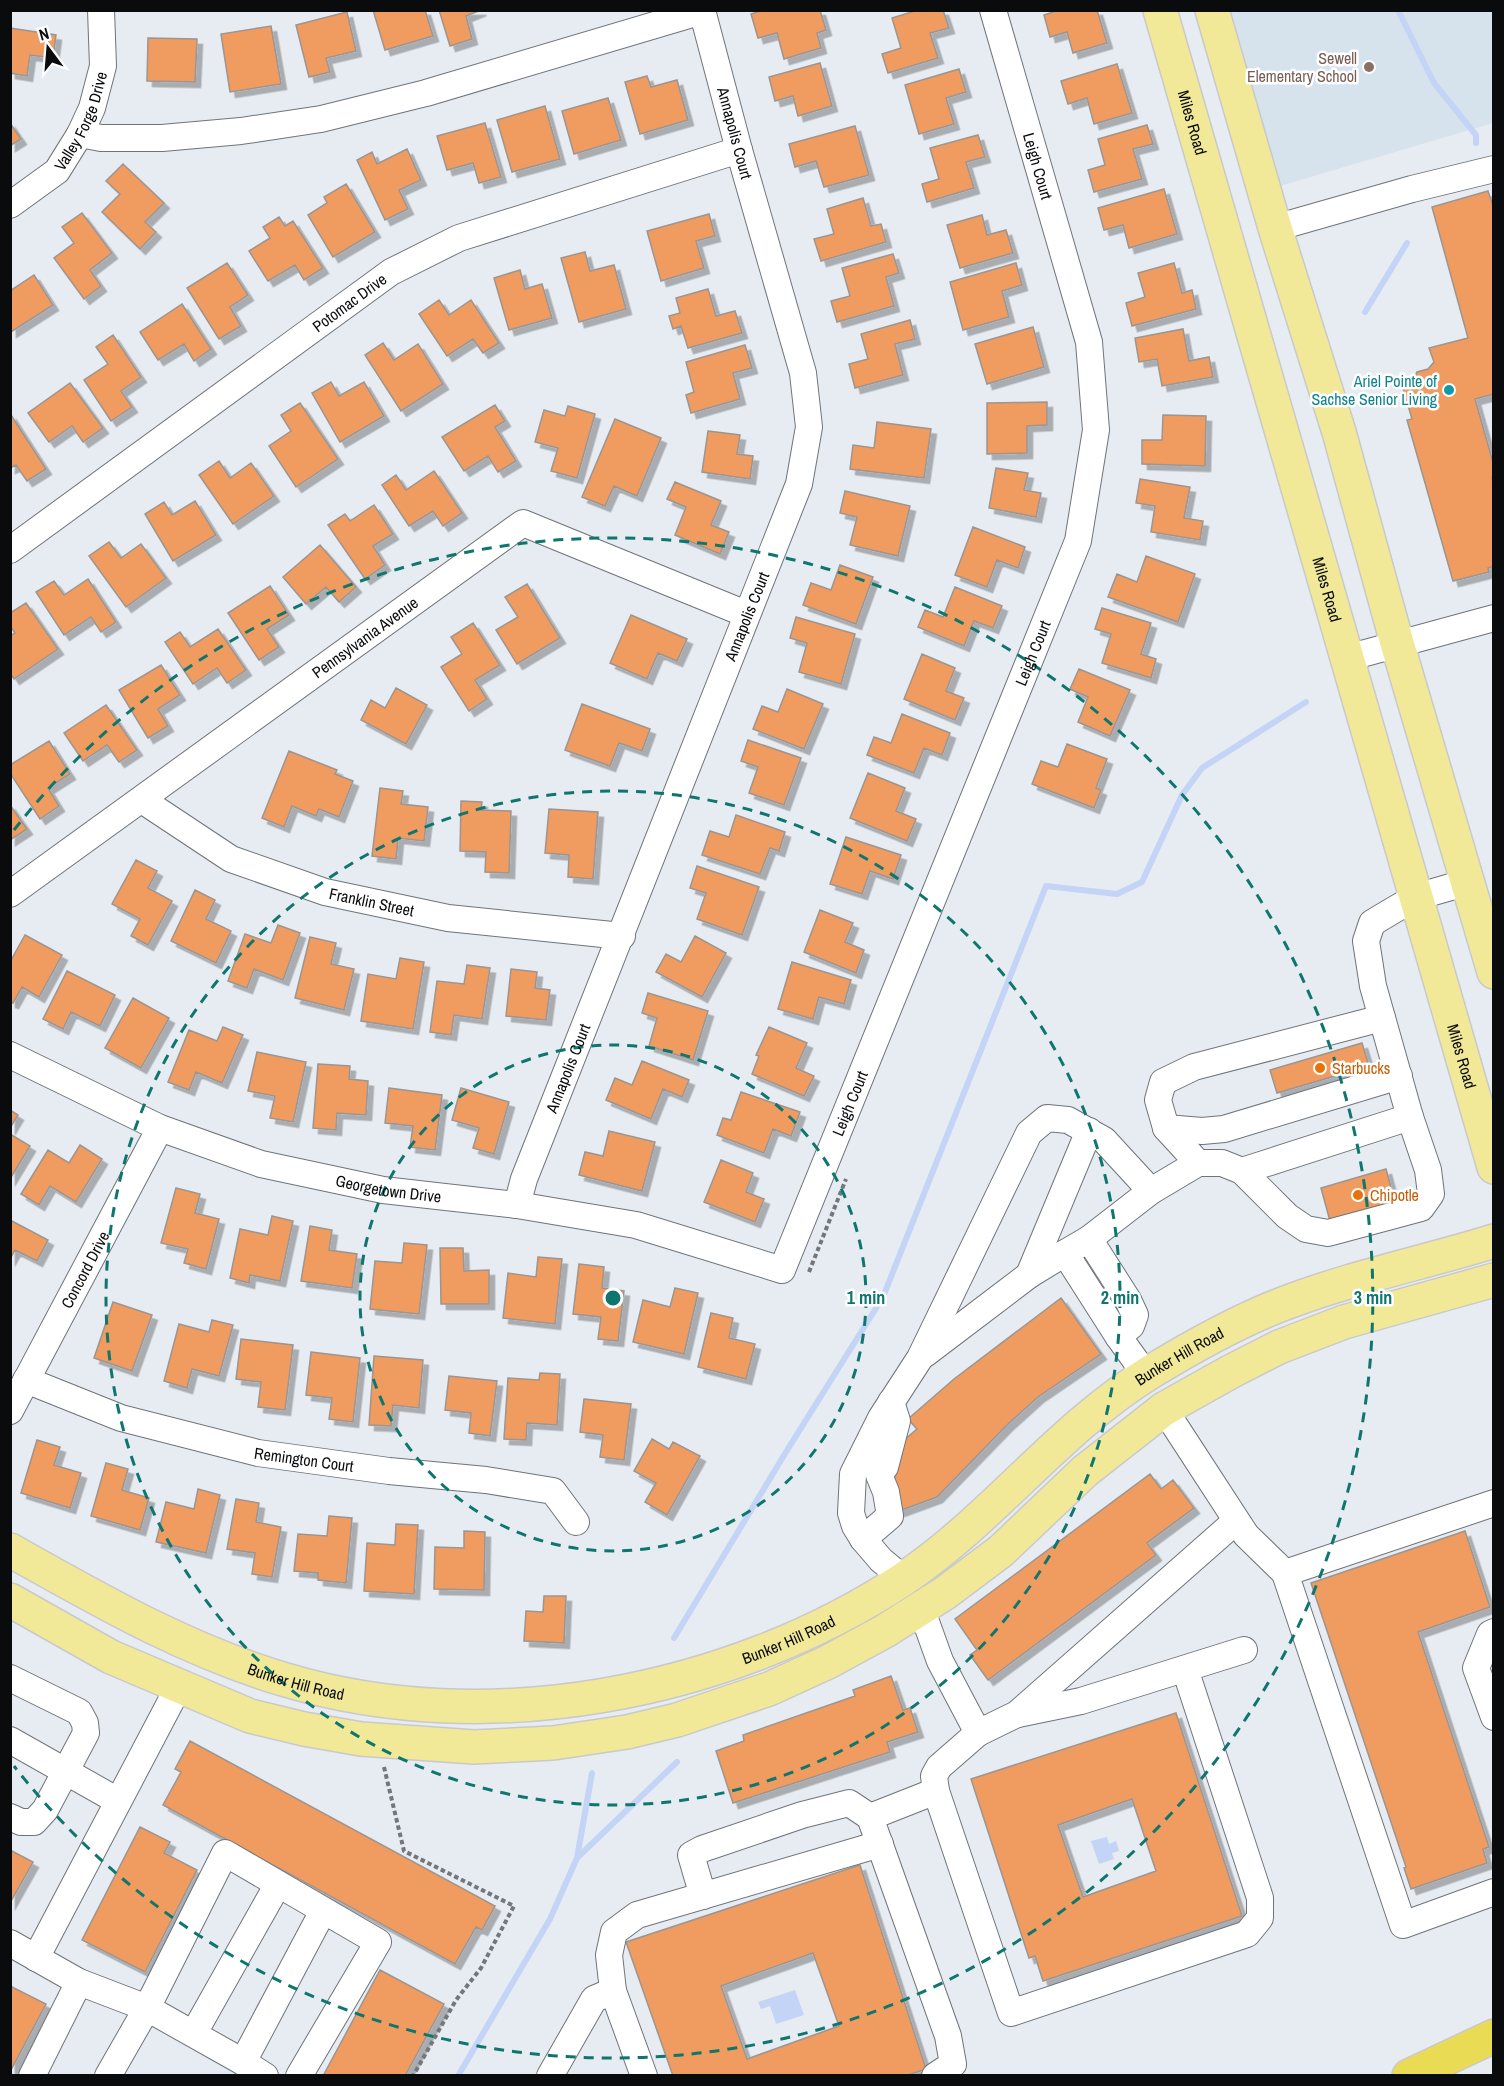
<svg xmlns="http://www.w3.org/2000/svg" width="1504" height="2086" font-family="'Archivo Narrow',sans-serif">
	<style>
		.built { fill: #d6e2ec }
		.water { fill: #c3d4f6 }
		.lines { fill: none; stroke-linecap: round; stroke-linejoin: round }
		.stream { stroke: #c3d4f6; stroke-width: 6 }
		.building { fill: #f09b60; stroke: #9c9591; stroke-width: 1.5; fill-rule: evenodd; filter: url(#shadow) }
		.minor-casing { stroke: #6f7479; stroke-width: 28 }
		.major-casing { stroke: #c9c9ca; stroke-width: 36 }
		.highway-casing { stroke: #c9c9ca; stroke-width: 36 }
		.path { stroke: #73767a; stroke-width: 4; stroke-dasharray: 4.5 3; stroke-linecap: butt }
		.minor { stroke: #fff; stroke-width: 26 }
		.major { stroke: #f2e998; stroke-width: 33 }
		.highway { stroke: #e9db53; stroke-width: 33 }
		.ring { fill: none; stroke: #0f766e; stroke-width: 3; stroke-dasharray: 10 8 }
		.education-dot { fill: #8d6e63; stroke: #fff; stroke-width: 2 }
		.culture-dot { fill: #0f9aa8; stroke: #fff; stroke-width: 2 }
		.food-dot { fill: #e8710a; stroke: #fff; stroke-width: 2 }
		.labels { text-anchor: middle; stroke-width: 5; stroke-linejoin: round; paint-order: stroke }
		.education-label { font-size: 16px; fill: #785e54; stroke: #fff; text-anchor: end }
		.street-label { font-size: 16px; fill: #0a0b0d; stroke: #fff }
		.culture-label { font-size: 16px; fill: #0d838f; stroke: #fff; text-anchor: end }
		.food-label { font-size: 16px; fill: #c56008; stroke: #fff; text-anchor: start }
		.centre { fill: #0f766e; stroke: #fff; stroke-width: 3 }
		.ring-label { font-size: 18px; text-anchor: middle; font-weight: bold; fill: #0f766e; stroke: #fff; stroke-width: 5; stroke-linejoin: round; paint-order: stroke }
	</style>
	<defs>
		<filter id="shadow"><feDropShadow dx="5.5" dy="5.5" stdDeviation="0" flood-color="#0004"/></filter>
	</defs>
	<rect width="100%" height="100%" fill="#e6ecf1"/>
	<path class="built" d="M1228,11H1493V123L1280,186Z"/>
	<path class="water" d="M1107,1837L1109,1844L1116,1841L1119,1851L1112,1853L1114,1859L1099,1864L1091,1841Z
		M795,1990L804,2015L776,2024L770,2006L761,2009L758,2002Z"/>
	<g class="lines">
		<path class="stream" d="M1398,10L1434,83L1476,135V143
			M1365,312L1407,243
			M674,1638L786,1452L883,1297L1046,886L1117,894L1142,882L1182,795L1202,768L1306,702
			M578,1857L677,1762
			M458,2076L550,1919L577,1858L592,1773"/>
	</g>
	<path class="building" d="M373,10H425L433,36L385,50Z
		M439,10H481L466,16L472,39L450,46Z
		M764,10H820L826,30L817,33L821,48L784,59L777,33L758,38L751,14Z
		M918,10H943L949,28L930,33L938,58L888,73L882,54L901,48L892,18Z
		M1059,10H1097L1107,43L1073,53L1067,32L1050,37L1044,15Z
		M347,12L356,51L326,58L330,72L309,77L296,25Z
		M271,26L281,84L230,92L221,34Z
		M10,28L56,35L53,58L30,55L27,76L10,73Z
		M148,38L197,39L195,82L147,81Z
		M820,63L832,106L798,116L793,96L775,101L769,77Z
		M1117,64L1132,113L1094,124L1087,98L1068,104L1061,81Z
		M959,69L966,92L946,98L954,124L919,134L905,85Z
		M647,76L651,87L677,80L688,120L640,134L625,82Z
		M608,98L621,140L574,154L562,111Z
		M545,106L560,159L512,172L497,120Z
		M10,123L21,139L10,146Z
		M485,123L501,177L479,183L473,163L447,170L437,136Z
		M1147,125L1153,144L1133,149L1142,179L1094,192L1088,170L1105,165L1098,139Z
		M855,126L869,175L824,187L816,161L795,167L789,144Z
		M978,135L985,157L966,162L974,188L927,202L922,184L939,179L930,148Z
		M407,149L421,180L399,190L408,209L385,220L357,160L372,152L377,164Z
		M123,164L164,203L145,222L156,232L140,249L102,212L120,194L106,181Z
		M346,184L375,232L333,257L308,215L327,203L324,197Z
		M1164,189L1177,234L1129,248L1123,225L1104,230L1098,208Z
		M1488,191L1494,209V394L1475,399L1494,466V477L1492,478L1494,484V566L1488,568L1489,572L1453,581L1407,420L1412,419L1402,385L1412,383L1417,372L1428,369L1434,362L1429,348L1468,338L1432,207Z
		M863,198L871,226L881,224L886,242L821,261L814,239L834,234L827,209Z
		M82,213L112,253L90,270L101,286L84,299L54,258L74,243L62,227Z
		M709,214L715,236L696,241L704,268L661,281L647,231Z
		M982,215L987,235L1006,230L1013,253L960,268L947,225Z
		M279,217L285,226L293,221L323,268L304,280L295,265L268,281L249,251L270,238L263,227Z
		M585,252L590,271L614,265L626,309L579,322L561,258Z
		M893,254L899,273L886,277L894,306L837,322L831,301L850,296L842,268Z
		M227,263L248,295L230,307L241,326L219,339L187,288Z
		M1016,263L1022,285L1002,291L1009,317L963,330L950,282Z
		M1174,263L1182,293L1192,290L1196,309L1132,326L1126,303L1145,297L1138,273Z
		M520,270L525,289L542,284L552,318L509,330L494,278Z
		M34,275L53,305L11,332L10,291Z
		M708,289L716,316L735,311L742,333L688,348L681,326L673,329L669,316L680,313L676,298Z
		M439,300L449,315L471,300L499,343L483,353L473,339L447,356L419,314Z
		M182,304L211,349L194,361L184,344L158,360L140,332Z
		M910,320L915,339L895,344L903,375L855,388L849,364L868,359L861,334Z
		M1033,327L1044,367L987,384L975,344Z
		M1183,329L1189,361L1209,357L1213,377L1162,386L1157,359L1139,362L1135,338Z
		M113,335L141,377L121,391L132,407L111,421L84,380L108,364L96,347Z
		M383,343L394,360L418,344L443,384L401,411L365,355Z
		M745,345L752,368L733,373L740,399L691,413L686,395L694,392L686,362Z
		M331,382L339,396L364,382L384,416L340,442L312,393Z
		M70,383L103,428L83,442L72,426L49,442L28,413Z
		M1047,402V425L1027,426V453L987,454V403Z
		M300,403L338,459L296,487L269,446L291,431L281,415Z
		M495,405L505,421L495,427L516,461L498,472L488,456L464,471L442,437Z
		M568,406L595,414L577,478L551,471L558,448L535,442L544,410L565,416Z
		M11,415L46,469L27,481L16,465L10,468Z
		M1163,415L1206,416L1205,466L1142,464V440H1162Z
		M615,419L661,438L637,496L614,486L605,506L582,497Z
		M877,422L931,429L924,478L850,469L853,445L874,448Z
		M708,431L740,435L737,454L753,456L750,479L702,472Z
		M219,461L230,478L251,463L274,496L233,524L199,475Z
		M996,468L1028,473L1024,490L1041,493L1036,517L989,508Z
		M434,471L462,513L443,526L433,511L409,526L382,485L396,475L406,490Z
		M1140,479L1190,487L1184,518L1203,521L1200,540L1151,532L1155,506L1136,503Z
		M675,482L721,501L711,525L729,532L720,554L675,535L686,507L667,499Z
		M845,491L910,506L898,556L850,545L857,517L840,513Z
		M195,501L216,535L173,561L145,514L164,502L172,515Z
		M374,505L393,534L373,546L385,565L365,579L328,525L345,514L350,521Z
		M973,527L1025,547L1018,568L997,560L987,587L955,575Z
		M109,542L121,558L141,544L166,578L126,607L89,556Z
		M320,545L356,587L339,602L326,587L306,604L283,577Z
		M1146,556L1195,574L1178,622L1108,597L1117,574L1137,582Z
		M840,565L873,577L856,624L803,605L811,583L831,590Z
		M88,579L116,622L101,632L91,617L64,635L36,592L54,581L64,595Z
		M527,584L560,638L517,664L496,630L518,617L505,597Z
		M270,586L289,615L267,629L279,647L259,660L228,613Z
		M955,587L1002,606L993,628L974,621L964,646L918,627L925,610L943,617Z
		M26,603L58,649L14,679L10,673V636L15,633L10,626V613Z
		M1102,608L1151,623L1141,654L1156,659L1151,678L1102,663L1111,634L1095,629Z
		M631,615L687,639L677,661L658,653L647,679L610,663Z
		M796,617L855,634L841,684L799,672L807,643L790,638Z
		M473,623L500,665L475,680L487,699L469,711L441,667L462,654L451,637Z
		M218,629L246,670L227,683L217,668L193,684L165,642L180,632L190,647Z
		M922,654L955,668L946,691L964,698L955,720L904,699Z
		M161,665L180,695L158,709L168,726L148,738L119,690Z
		M1079,669L1130,690L1110,736L1078,722L1088,697L1070,689Z
		M396,688L427,705L406,744L361,720L371,700L385,708Z
		M787,689L823,704L804,749L753,729L762,706L778,712Z
		M582,704L650,729L642,751L619,743L610,766L565,750Z
		M106,705L137,750L119,762L107,745L83,761L64,733Z
		M902,714L950,733L942,755L924,748L914,773L867,755L874,737L891,743Z
		M748,740L801,758L784,805L749,793L758,767L741,761Z
		M49,741L70,774L48,788L59,806L40,819L10,773V765Z
		M1067,744L1107,759L1096,788L1101,790L1094,808L1032,784L1041,761L1058,767Z
		M289,751L337,770L335,774L353,781L339,817L319,809L316,816L292,806L284,827L262,818Z
		M868,773L905,788L896,811L916,819L907,841L850,818Z
		M380,788L403,791L401,804L428,807L424,841L398,838L396,859L372,856Z
		M461,801L482,802L481,810L511,811L509,873L485,872L486,852L460,851Z
		M10,805L27,829L10,840Z
		M549,809L598,812L593,879L568,877L569,855L545,853Z
		M736,815L785,832L779,851L770,848L760,874L702,855L710,831L729,837Z
		M846,837L901,855L893,879L870,871L862,894L830,884Z
		M136,860L157,871L148,888L172,901L148,945L131,936L140,919L112,904Z
		M697,866L759,887L742,935L697,919L706,893L690,888Z
		M195,890L215,900L206,919L231,931L216,963L171,941Z
		M820,910L853,923L845,942L864,950L856,973L804,952Z
		M278,925L300,933L283,980L254,969L247,988L228,981L245,934L271,943Z
		M25,935L62,955L39,997L22,987L13,1003L10,1002V962Z
		M695,936L726,953L702,997L656,972L666,954L681,962Z
		M310,937L336,943L331,964L354,969L344,1010L295,998Z
		M400,958L424,962L413,1029L361,1021L368,974L396,979Z
		M792,962L851,980L844,1004L819,997L813,1019L778,1009Z
		M467,965L490,968L482,1019L454,1015L451,1035L430,1032L437,981L464,984Z
		M511,969L537,972L535,988L550,990L546,1020L506,1016Z
		M67,971L115,995L100,1026L71,1012L63,1029L43,1019Z
		M648,993L708,1011L693,1060L649,1046L657,1018L642,1013Z
		M133,998L169,1018L141,1068L105,1048Z
		M223,1027L243,1035L222,1083L196,1072L189,1090L168,1082L189,1030L217,1041Z
		M769,1027L807,1043L796,1068L814,1076L804,1096L752,1074L759,1056L756,1055Z
		M1362,1043L1369,1066L1277,1093L1270,1070Z
		M257,1052L306,1062L293,1122L270,1118L275,1096L248,1091Z
		M642,1061L689,1080L682,1097L663,1089L651,1119L606,1100L615,1078L632,1085Z
		M318,1064L350,1066L349,1079L368,1081L366,1115L337,1113L336,1130L313,1128Z
		M389,1088L442,1095L435,1150L410,1147L413,1126L385,1123Z
		M461,1088L509,1102L494,1154L473,1148L479,1128L452,1120Z
		M741,1092L800,1112L791,1136L773,1129L764,1153L717,1135L723,1118L731,1120Z
		M10,1110L18,1115L10,1128Z
		M609,1131L655,1142L642,1191L579,1175L585,1152L603,1156Z
		M10,1134L30,1146L10,1179Z
		M80,1145L102,1159L76,1202L50,1186L39,1205L21,1194L48,1150L69,1163Z
		M721,1160L753,1173L746,1192L764,1199L755,1222L704,1202Z
		M1386,1169L1395,1202L1330,1221L1321,1188Z
		M176,1188L200,1194L195,1213L219,1219L206,1269L184,1263L188,1249L161,1243Z
		M272,1216L293,1221L280,1281L250,1275L249,1283L230,1278L240,1229L268,1235Z
		M10,1220L48,1240L37,1261L15,1250L10,1259Z
		M310,1226L332,1230L329,1250L357,1254L352,1288L301,1281Z
		M404,1243L427,1245L419,1314L370,1309L375,1261L402,1263Z
		M440,1248H463L464,1271L489,1270V1304H441Z
		M538,1257L562,1259L555,1324L503,1318L508,1273L536,1277Z
		M579,1264L604,1267L602,1288L624,1291L618,1341L598,1339L601,1317L573,1314Z
		M675,1288L698,1293L684,1354L633,1342L643,1300L670,1307Z
		M1061,1298L1101,1354L1038,1397L1007,1425L937,1497L899,1511L887,1473L902,1455L897,1446L917,1429L908,1419L954,1379Z
		M113,1302L152,1315L132,1371L94,1358Z
		M711,1313L733,1318L729,1338L755,1344L746,1379L698,1367Z
		M212,1320L233,1325L219,1376L192,1369L187,1388L164,1381L179,1324L209,1332Z
		M241,1339L293,1345L285,1410L258,1407L261,1382L236,1379Z
		M311,1352L360,1358L353,1422L329,1419L332,1398L306,1395Z
		M374,1356L423,1360L419,1408L393,1405L391,1426L369,1425Z
		M540,1373L560,1374L557,1425L527,1423L526,1440L504,1439L508,1378L539,1380Z
		M449,1376L497,1381L490,1436L469,1433L471,1413L445,1410Z
		M584,1399L631,1404L624,1460L600,1457L603,1435L580,1432Z
		M652,1439L669,1449L673,1442L700,1456L667,1515L645,1502L656,1483L634,1471Z
		M37,1440L60,1447L54,1465L81,1473L70,1508L21,1493Z
		M106,1463L128,1469L122,1490L149,1498L140,1530L91,1516Z
		M1150,1474L1161,1489L1173,1480L1194,1508L1147,1543L1156,1555L988,1680L970,1655L977,1650L955,1619Z
		M198,1489L220,1495L206,1553L156,1542L166,1502L194,1509Z
		M236,1499L259,1503L256,1522L281,1527L272,1577L252,1574L255,1553L227,1549Z
		M329,1516L352,1518L346,1583L318,1580V1573L294,1571L298,1534L327,1536Z
		M396,1524L418,1525L414,1594L364,1591L367,1543L395,1545Z
		M464,1531L485,1532L484,1590L434,1589L435,1547L464,1548Z
		M1465,1531L1490,1607L1418,1632L1489,1847L1483,1849L1487,1863L1411,1889L1404,1868L1406,1867L1311,1583Z
		M544,1596H566L564,1643L524,1641L526,1611L543,1612Z
		M891,1676L903,1710L910,1708L918,1732L887,1742L890,1752L733,1803L716,1751L744,1741L743,1735L855,1696L853,1690Z
		M1176,1713L1242,1916L1043,1981L1035,1956L1029,1958L971,1779ZM1132,1799L1156,1871L1083,1897L1058,1825Z
		M190,1741L495,1906L482,1930L476,1927L455,1964L163,1805L181,1772L175,1769Z
		M140,1827L170,1842L164,1853L197,1870L145,1972L82,1940Z
		M10,1850L33,1862L10,1903Z
		M860,1865L926,2069L905,2076H673L626,1942ZM813,1953L839,2026L747,2059L721,1986Z
		M380,1970L444,2004L405,2076H323Z
		M10,1986L46,2004L10,2072Z"/>
	<g class="lines">
		<g class="minor-casing">
			<g id="minor">
				<path d="M80,134L101,138H162L241,131L321,119L426,93L702,11"/>
				<path id="s1" d="M10,205L57,171L80,134L92,108L103,66L101,10"/>
				<path d="M1275,228L1412,189L1494,169"/>
				<path id="s2" d="M10,550L391,272L459,238L739,150"/>
				<path d="M1347,658L1494,618"/>
				<path id="s3" d="M142,800L231,859L325,892L448,918L622,936"/>
				<path id="s4" d="M10,894L523,523L746,614"/>
				<path id="s5" d="M10,1055L160,1128L261,1164L383,1190L517,1205L636,1225L782,1270L1078,541L1096,430L1089,342L993,10"/>
				<path d="M1166,1128L1202,1131L1224,1129L1399,1076"/>
				<path d="M1198,1163L1166,1128L1158,1100L1163,1082L1194,1067L1382,1018"/>
				<path d="M1242,1171L1410,1117"/>
				<path id="s6" d="M517,1205L524,1179L799,484L809,427L803,373L739,150L702,10"/>
				<path d="M1089,1239L1128,1300L1135,1315L1131,1326L1118,1336"/>
				<path d="M1029,1275L1089,1131"/>
				<path d="M925,1354L1029,1275L1065,1253"/>
				<path d="M1146,1375L1118,1336L1065,1253L1089,1239L1151,1191L1198,1163H1222L1242,1171L1287,1216L1306,1229L1328,1233L1421,1208L1431,1194L1428,1170L1410,1117L1373,986L1366,941L1372,923L1392,911L1416,897L1468,882"/>
				<path id="s7" d="M26,1380L121,1418L258,1453L389,1471L486,1480L553,1491L576,1522"/>
				<path d="M1164,1409L1246,1535L1285,1573"/>
				<path id="s8" d="M10,1411L160,1128"/>
				<path d="M1494,1503L1285,1573L1403,1925L1494,1892"/>
				<path d="M863,1539L890,1516L886,1492L879,1475L885,1467L897,1421L891,1402"/>
				<path d="M904,1579L881,1560L863,1539L855,1526L851,1513L853,1474L881,1418L920,1358L1029,1133L1047,1118L1068,1120L1104,1140L1151,1191"/>
				<path d="M921,1608L940,1661L978,1733L1017,1714L1236,1521"/>
				<path d="M1494,1632L1490,1634L1476,1668L1494,1717"/>
				<path d="M10,1678L79,1712L85,1723L86,1733L45,1810L34,1822H21L10,1817"/>
				<path d="M1018,1714L1081,1701L1244,1650"/>
				<path d="M978,1733L939,1767L934,1776L936,1791L1011,2013L1247,1934L1260,1918V1898L1185,1669"/>
				<path d="M10,1740L118,1801"/>
				<path d="M703,1896L691,1855L702,1849L802,1815L849,1803L870,1817"/>
				<path d="M10,1943L79,1982L147,2008L108,2076"/>
				<path d="M36,1958L179,1686"/>
				<path d="M613,1991L609,1955L614,1932L637,1915L880,1844"/>
				<path d="M194,2033L278,1884"/>
				<path d="M243,2062L265,2076"/>
				<path d="M32,2076L79,1982"/>
				<path d="M299,2076L378,1942L225,1853L147,2008L243,2062L323,1911"/>
				<path d="M550,2076L594,1999L613,1991L644,2076"/>
				<path d="M935,2076L953,2064L948,2036L870,1817L936,1791"/>
			</g>
		</g>
		<g class="major-casing">
			<g id="major">
				<path id="s9" d="M1160,10L1494,1167"/>
				<path d="M1212,10L1275,228L1339,432L1397,643L1494,972"/>
				<path id="s10" d="M10,1550C99,1600 187,1651 286,1680C487,1740 728,1694 902,1580C992,1520 1057,1430 1149,1373C1190,1348 1234,1323 1280,1305C1349,1278 1423,1263 1494,1241"/>
				<path d="M10,1600L111,1657L250,1716L304,1729L361,1739L474,1747L553,1743L627,1732L677,1720L769,1689L828,1662L885,1631L945,1593L1001,1551L1085,1471L1164,1409L1230,1372L1279,1347L1344,1322L1494,1280"/>
			</g>
		</g>
		<g class="highway-casing">
			<path id="highway" d="M1409,2076L1494,2036"/>
		</g>
		<path class="path" d="M809,1272L846,1179
			M384,1767L404,1851L514,1906L481,1968L456,2000L413,2076"/>
		<use href="#minor" class="minor"/>
		<use href="#major" class="major"/>
		<use href="#highway" class="highway"/>
	</g>
	<g class="ring">
		<circle cx="613" cy="1298" r="253"/>
		<circle cx="613" cy="1298" r="507"/>
		<path d="M14 830A760 760 0 1 1 14 1766"/>
	</g>
	<circle class="education-dot" cx="1369" cy="67" r="6"/>
	<circle class="culture-dot" cx="1449" cy="390" r="6"/>
	<g class="food-dot">
		<circle cx="1320" cy="1068" r="6"/>
		<circle cx="1358" cy="1195" r="6"/>
	</g>
	<g class="labels">
		<g class="education-label">
			<text x="1357" y="64">Sewell<tspan x="1357" dy="18">Elementary School</tspan></text>
		</g>
		<g class="street-label">
			<text dy="6" stroke="none"><textPath href="#s1" startOffset="114">Valley Forge Drive</textPath></text>
			<text dy="6" stroke="none"><textPath href="#s9" startOffset="117">Miles Road</textPath></text>
			<text transform="translate(735 133) rotate(75)" y="6">Annapolis Court</text>
			<text transform="translate(1038 166) rotate(74)" y="6">Leigh Court</text>
			<text dy="6" stroke="none"><textPath href="#s2" startOffset="420">Potomac Drive</textPath></text>
			<text dy="6" stroke="none"><textPath href="#s9" startOffset="603">Miles Road</textPath></text>
			<text dy="6" stroke="none"><textPath href="#s6" startOffset="632">Annapolis Court</textPath></text>
			<text dy="6" stroke="none"><textPath href="#s4" startOffset="438">Pennsylvania Avenue</textPath></text>
			<text dy="6" stroke="none"><textPath href="#s5" startOffset="1473">Leigh Court</textPath></text>
			<text dy="6" stroke="none"><textPath href="#s3" startOffset="254">Franklin Street</textPath></text>
			<text dy="6" stroke="none"><textPath href="#s9" startOffset="1089">Miles Road</textPath></text>
			<text dy="6" stroke="none"><textPath href="#s6" startOffset="146">Annapolis Court</textPath></text>
			<text dy="6" stroke="none"><textPath href="#s5" startOffset="987">Leigh Court</textPath></text>
			<text dy="6" stroke="none"><textPath href="#s5" startOffset="404">Georgetown Drive</textPath></text>
			<text dy="6" stroke="none"><textPath href="#s8" startOffset="160">Concord Drive</textPath></text>
			<text dy="6" stroke="none"><textPath href="#s10" startOffset="1306">Bunker Hill Road</textPath></text>
			<text dy="6" stroke="none"><textPath href="#s7" startOffset="290">Remington Court</textPath></text>
			<text dy="6" stroke="none"><textPath href="#s10" startOffset="820">Bunker Hill Road</textPath></text>
			<text dy="6" stroke="none"><textPath href="#s10" startOffset="316">Bunker Hill Road</textPath></text>
		</g>
		<g class="culture-label">
			<text x="1437" y="387">Ariel Pointe of<tspan x="1437" dy="18">Sachse Senior Living</tspan></text>
		</g>
		<g class="food-label">
			<text x="1332" y="1074">Starbucks</text>
			<text x="1370" y="1201">Chipotle</text>
		</g>
	</g>
	<circle cx="613" cy="1298" r="9" class="centre"/>
	<g class="ring-label">
		<text x="866" y="1304">1 min</text>
		<text x="1120" y="1304">2 min</text>
		<text x="1373" y="1304">3 min</text>
	</g>
	<rect width="1504" height="2086" fill="none" stroke="#0a0b0d" stroke-width="24"/>
	<g transform="translate(48 48) rotate(344)" stroke="#ffffff" stroke-width="4.5" paint-order="stroke">
	<path d="M0-4.5L10 22L0 15L-10 22Z" fill="#0a0b0d"/>
	<text y="-9" font-size="16" font-weight="bold" text-anchor="middle" fill="#0a0b0d">N</text>
	</g>
</svg>
